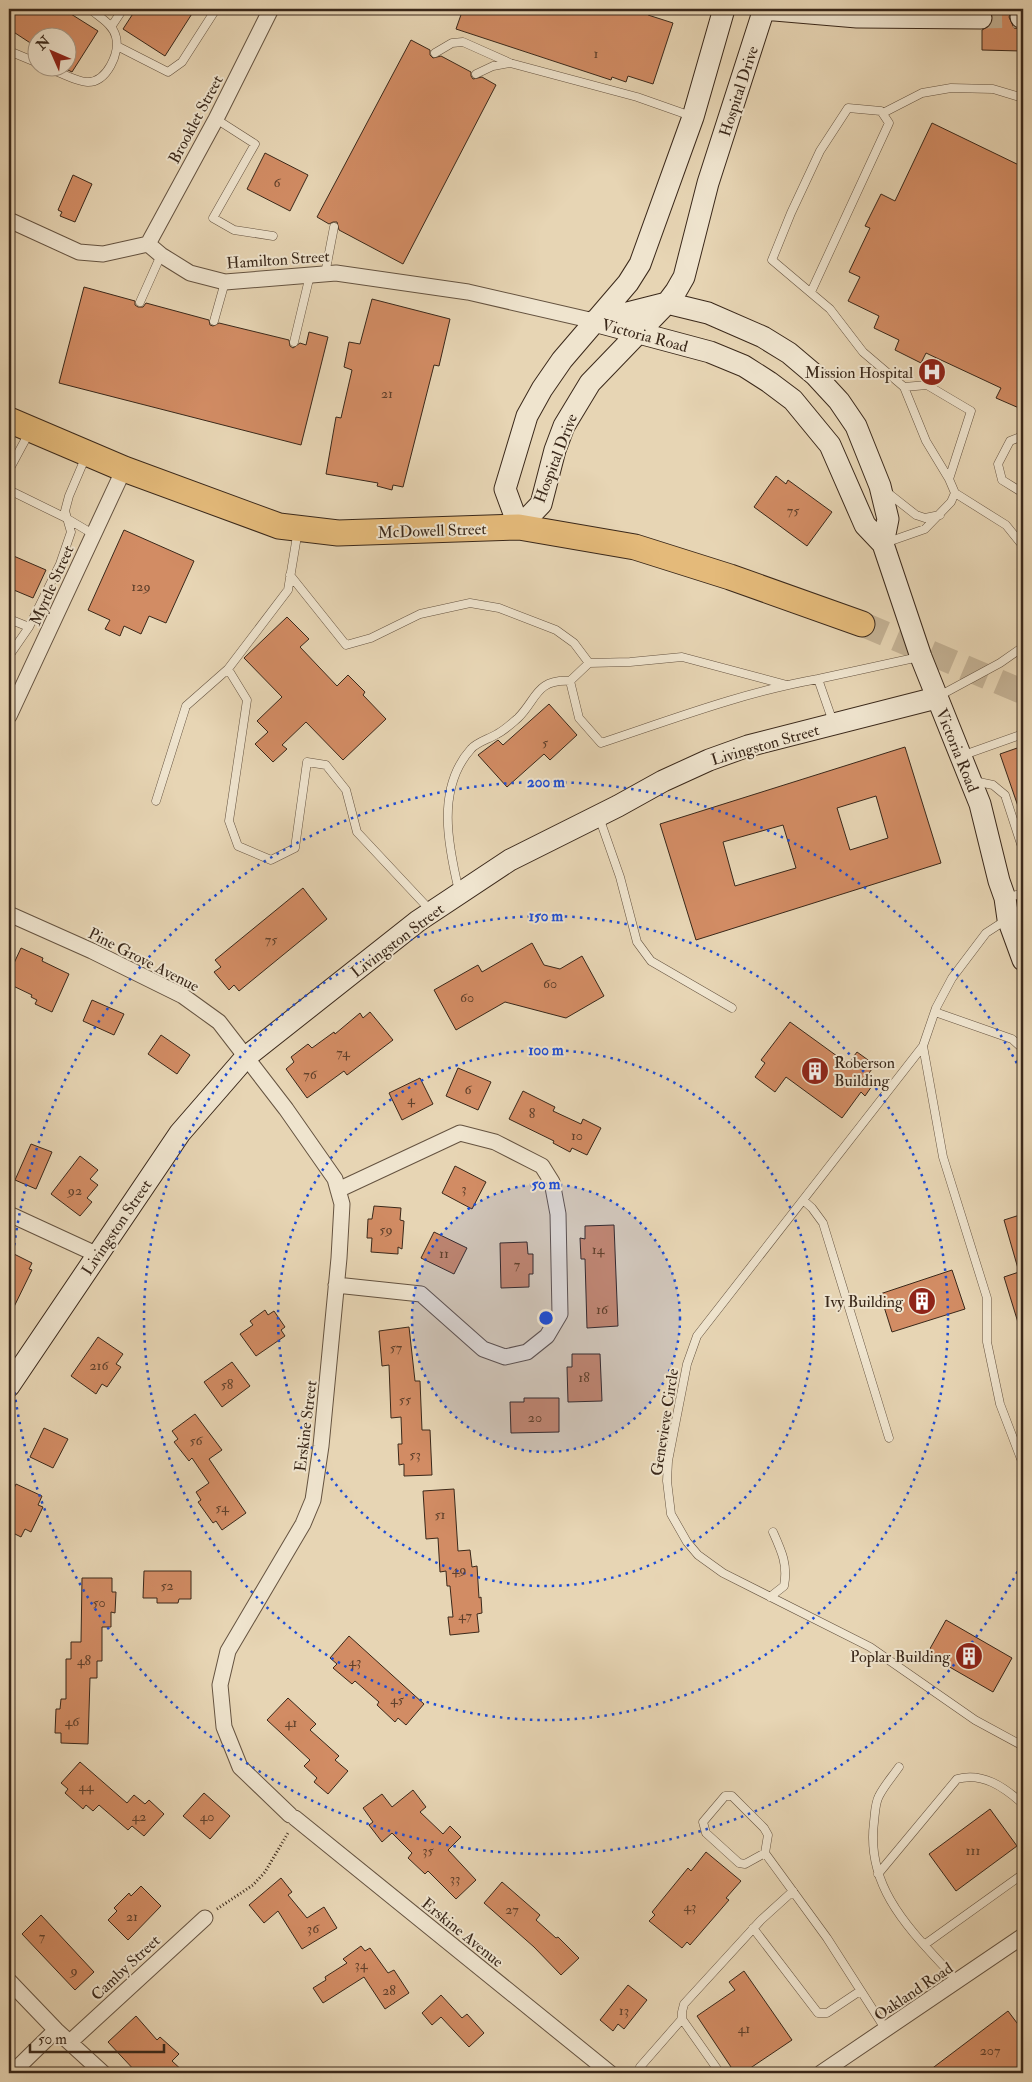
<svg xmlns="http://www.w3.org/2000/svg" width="1032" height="2082" font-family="'IM FELL Double Pica',serif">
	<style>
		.building { fill: #d28c64; stroke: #3a281a; fill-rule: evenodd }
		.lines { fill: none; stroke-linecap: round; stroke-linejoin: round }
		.secondary-tunnel { stroke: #c4b295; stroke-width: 21; stroke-dasharray: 21 11; stroke-linecap: butt }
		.primary-tunnel { stroke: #c4b295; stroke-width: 25; stroke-dasharray: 25 12; stroke-linecap: butt }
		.lane-casing { stroke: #655340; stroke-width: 9 }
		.street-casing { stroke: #655340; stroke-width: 17 }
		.secondary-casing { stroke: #3a281a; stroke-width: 23 }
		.primary-casing { stroke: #3a281a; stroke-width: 27 }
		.path { stroke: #3a281a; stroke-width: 3; stroke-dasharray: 1 2.5; stroke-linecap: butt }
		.lane { stroke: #efe4ce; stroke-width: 8 }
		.street { stroke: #efe4ce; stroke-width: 15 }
		.secondary { stroke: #efe4ce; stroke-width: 21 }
		.primary { stroke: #e4ba7a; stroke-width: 25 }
		.ring { fill: none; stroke: #1d4ed8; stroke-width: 2.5; stroke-dasharray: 2.5 5 }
		.labels { text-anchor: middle; stroke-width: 4; stroke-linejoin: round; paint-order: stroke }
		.number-label { font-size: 14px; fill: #60412c }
		.street-label { font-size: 16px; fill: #3a281a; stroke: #efe4ce }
		.poi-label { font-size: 16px; fill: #3a281a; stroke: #efe4ce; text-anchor: end }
		.centre { fill: #1d4ed8; stroke: #efe4ce; stroke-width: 2.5 }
		.ring-label { font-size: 15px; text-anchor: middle; font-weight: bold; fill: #1d4ed8; stroke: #efe4ce; stroke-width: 4; stroke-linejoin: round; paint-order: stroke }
	</style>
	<rect width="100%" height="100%" fill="#e7d5b4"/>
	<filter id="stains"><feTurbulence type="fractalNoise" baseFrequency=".004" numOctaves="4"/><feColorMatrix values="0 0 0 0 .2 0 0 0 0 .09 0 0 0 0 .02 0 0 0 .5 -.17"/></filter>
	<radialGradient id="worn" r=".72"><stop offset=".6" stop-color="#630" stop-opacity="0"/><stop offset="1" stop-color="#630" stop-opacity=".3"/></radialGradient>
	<path class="building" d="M9,9H63L98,31L72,72L68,70V38H38V48L9,29Z
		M136,9H195L165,56L123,29Z
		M463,9H650L648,15L673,23L653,84L628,76L626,82L612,77L611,80L456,29Z
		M989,9H1012L1009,17L1014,28L1021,29V51L982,50V30L991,25L993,19Z
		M411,40L430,50V55L433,58L441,56L471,72V76L473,79L482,77L496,85L403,264L339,230L337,222H333L329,224L317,217Z
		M932,123L1023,167V400L1019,408L996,398L1001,388L926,353L921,363L895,350L899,340L874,328L879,316L848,301L860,277L849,272L870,228L865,226L881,194L895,201Z
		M265,153L308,175L290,211L247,189Z
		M73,175L92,184L75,222L60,216L62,212L58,210Z
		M84,287L135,301V305L138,307H143L146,303L209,320L210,325L213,326L219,323L289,340L290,346L293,348L300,343L306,345L309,332L328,337L301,445L59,383Z
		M372,299L450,319L439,366L434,365L403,487L393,485L392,490L377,486L378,483L326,474L336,417L341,418L352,370L344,367L349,342L360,344Z
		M776,476L786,484L788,480L832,512L807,546L754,507Z
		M124,530L194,561L166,623L149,616L141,634L124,626L120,636L105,629L110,620L88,610Z
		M9,554L46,570L33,598L9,588Z
		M287,617L309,639L300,647L337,686L348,675L365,692L363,695L386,719L343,760L306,722L282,745L287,749L273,762L255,744L268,732L257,721L282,697L244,658Z
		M549,704L577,735L550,760L544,754L507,787L478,755L498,740L503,745Z
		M1023,746V815H1021L1000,754Z
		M905,747L941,863L696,940L660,824ZM876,796L888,838L850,850L837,808ZM783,825L796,868L735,886L723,842Z
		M303,888L327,919L239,991L234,985L229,990L214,972L221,967L215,960Z
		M532,943L544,965L560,969L582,956L604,996L566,1018L505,1002L456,1030L434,990L478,965L482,972Z
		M21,948L43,958L42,961L69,974L52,1012L35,1004L37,1000L31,997L32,995L9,984V974Z
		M92,1000L124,1014L114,1035L83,1021Z
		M370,1012L393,1040L347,1075L344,1071L307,1098L286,1069L294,1062L291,1057L308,1044L312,1048L334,1032L335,1034L360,1013L363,1018Z
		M790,1022L848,1064L857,1052L875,1065L866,1077L874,1083L865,1096L861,1092L842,1118L786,1077L775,1092L755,1077L765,1063L761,1060Z
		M161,1035L190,1055L177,1074L148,1054Z
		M458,1068L491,1082L478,1110L446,1096Z
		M420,1078L433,1104L402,1120L389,1093Z
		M523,1091L555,1107L553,1111L581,1124L583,1119L601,1128L587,1155L572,1148L570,1152L553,1143L554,1141L509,1119Z
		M31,1144L52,1152L36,1189L15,1180Z
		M80,1156L98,1170L90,1179L98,1185L87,1198L92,1202L80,1216L51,1194Z
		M455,1166L486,1182L472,1209L442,1193Z
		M374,1206L401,1208L400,1220L404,1221L402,1249L398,1247V1254L371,1252L372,1238H367L368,1219H372Z
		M1023,1214V1328L1020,1329L1004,1277L1019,1272L1004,1220Z
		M614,1225L618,1326L587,1328L585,1259H581L580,1238L585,1239V1226Z
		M434,1232L467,1248L454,1274L421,1258Z
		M527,1242L528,1254H533V1274H529V1287L501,1288L500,1243Z
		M14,1254L32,1263L29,1269L32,1270L9,1317V1264Z
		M952,1270L965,1309L892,1332L880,1294Z
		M265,1310L268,1315L274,1311L285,1327L281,1330L285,1336L256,1356L240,1334L253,1325L250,1321Z
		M409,1327L415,1381H420L422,1430H430L432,1475L404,1476V1464L399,1465L398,1444H402L401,1417L391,1418L389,1365L382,1366L379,1331Z
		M98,1337L123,1354L116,1364L121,1367L107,1387L102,1384L96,1394L71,1376Z
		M572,1354H600L602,1401L568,1402L567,1367H572Z
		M232,1362L250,1386L222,1407L204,1382Z
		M524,1398H559V1432L511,1433L510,1402H524Z
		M195,1414L222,1450L209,1459L246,1513L222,1530L216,1521L213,1523L198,1502L201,1500L196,1492L209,1483L192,1458L189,1461L174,1442L178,1439L172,1431Z
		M44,1428L68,1439L53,1468L30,1457Z
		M16,1484L42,1496L38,1505L43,1507L31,1532L25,1529L21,1537L9,1531V1499Z
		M454,1489L458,1551L470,1550L472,1567L477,1566L479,1598L481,1597L482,1613L477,1614L479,1632L450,1635L448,1617H453L450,1586H447L446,1571L440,1572L438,1538L426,1539L423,1491Z
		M144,1571H191V1599H179L178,1603H157V1598H143Z
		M82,1578H112V1592H116L115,1613L111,1612V1627H102V1661H97V1678H90L88,1744L61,1743V1733H55L56,1709H60L61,1699H66V1659H71V1642H81Z
		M946,1620L1012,1658L993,1692L927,1654Z
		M349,1636L424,1704L406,1725L398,1718L395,1722L377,1705L379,1702L355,1681L352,1684L333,1668L337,1664L330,1658Z
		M288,1698L316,1724L310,1730L339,1756L335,1760L348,1771L328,1794L314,1782L317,1778L304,1766L310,1760L267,1720Z
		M80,1762L127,1803L134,1795L145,1804L149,1800L164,1814L144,1836L132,1826L128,1830L99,1805L93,1811L86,1805L83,1809L65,1793L68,1789L61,1783Z
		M413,1790L426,1807L420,1812L443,1834L450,1826L461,1837L448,1850L476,1880L456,1899L428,1871L425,1874L408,1858L412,1853L392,1833L382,1842L369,1825L373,1822L363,1808L382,1794L392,1807Z
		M204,1793L230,1816L210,1839L183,1816Z
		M990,1809L1017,1846L956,1891L929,1854Z
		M706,1852L741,1881L726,1898L729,1900L690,1945L687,1942L682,1948L649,1921L655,1915L652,1912L688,1868L691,1871Z
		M281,1878L292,1892L288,1895L307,1918L324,1907L337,1928L302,1949L278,1911L264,1923L249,1905Z
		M502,1882L540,1915L536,1920L556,1938L558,1937L579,1958L561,1975L534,1947L484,1903Z
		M141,1886L161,1906L128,1940L108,1920L117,1911L114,1908L129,1893L131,1896Z
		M41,1915L94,1972L75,1990L22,1934Z
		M361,1946L365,1951L370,1948L388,1973L394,1970L409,1993L385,2009L364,1977L323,2003L313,1988L326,1980L325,1977L347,1963L343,1959Z
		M744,1971L792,2040L743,2073H735L697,2016L735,1990L729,1982Z
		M628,1985L647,2000L624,2029L618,2024L613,2031L600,2020Z
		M441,1995L462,2018L467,2014L484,2033L469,2047L441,2017L432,2025L422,2013Z
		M1008,2011L1023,2031V2073H926Z
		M136,2016L157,2040L160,2037L179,2054L172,2061L185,2073H137L108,2042Z"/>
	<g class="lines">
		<path class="secondary-tunnel" d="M981,18L1021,17"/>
		<path class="primary-tunnel" d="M862,624L1023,692"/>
		<g class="lane-casing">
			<path id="lane" d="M111,27L123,9
				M117,46L168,72L182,62L216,9
				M9,51L38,63
				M435,53L452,43L463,42L510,63
				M48,68C57,71 79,83 88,82C107,82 120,53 116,37C113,24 99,17 90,9
				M476,74L493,66L510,63L637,97L691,116
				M883,113L922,93L951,88L993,89L1023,98
				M216,119L255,144L213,218L234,230L273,236
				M325,274L334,227
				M811,292L889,123L881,111L848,108L820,151L791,213L772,260L830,309L863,352L904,387
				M140,302L161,255
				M214,321L225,282
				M294,342L310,275
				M1023,438L1020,437L1010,441L998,464L1002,480L1023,493
				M9,470L30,431
				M949,479L926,441L904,387L927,385L971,411L949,479L955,493
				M9,490L66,518L93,534
				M888,493L916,515L925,518L940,515
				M885,543L925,529L951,502L955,493L1006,525L1023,546
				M290,575L346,645L371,638L420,614L470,603L499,608L556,630L574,643L589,663
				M9,619L29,627
				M9,656L29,627L60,564L71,532L65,511L69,496L86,456
				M228,669L247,700L229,821L238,846L271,860L295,848L307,762L326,765L346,790L357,832L431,911
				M818,679L919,657
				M570,681L589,663L630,662L682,657L787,685
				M939,696L1000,663L1023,647
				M961,756L1023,734
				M974,781L993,785L1005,795L1023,850
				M156,801L186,706L228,669L288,590L298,530
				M599,817L620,877L637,942L651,961L732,1008
				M459,891C448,845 436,788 471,749C477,742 489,739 497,734C505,730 512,723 518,718C537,699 536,679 570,681L579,718L601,743C673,719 744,692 818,679L833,722
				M1007,898L1023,893
				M1006,920L986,933L952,978L936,1008L923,1046L943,1157L987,1298V1342L1000,1404L1023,1464
				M935,1012L1012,1039L1023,1049
				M923,1046L697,1336L687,1364L668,1461L667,1481L671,1514L687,1542L698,1555L723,1573L870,1647L975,1720L1023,1746
				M803,1200L812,1208L823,1223L889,1438
				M770,1597L784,1586C788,1565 782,1552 773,1532
				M899,1767C892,1777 884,1786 879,1796C875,1803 875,1814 874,1822C865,1892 916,1935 958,1982
				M765,1853L745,1864L739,1863L706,1833L703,1822L725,1796H732L764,1828L768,1835L765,1853L827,1938L886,2030
				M878,1874L957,1779C983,1772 1004,1787 1023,1804
				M753,1928L818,2013H827L860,1991
				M924,1945L1023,1874
				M640,2067L682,2019
				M720,2073L682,2019V2012L684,2004L761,1920L793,1891"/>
		</g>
		<g class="street-casing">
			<path id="street" d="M9,220L79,252L103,254L148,244L161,255L190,273L225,282L336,273L468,292L594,321
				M148,244L216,119L271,9
				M9,716L124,469
				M9,914L92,951L183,996L219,1022L286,1109L335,1179L342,1204L339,1258L321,1446L313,1500L303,1524L228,1651L220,1685L224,1727L240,1767L290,1815
				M9,1214L98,1255
				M336,1285L421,1294L483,1349L505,1357L527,1352L547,1336L560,1314L558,1214L552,1182L542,1166L495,1142L460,1133L338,1190
				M295,1818L610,2073
				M9,1981L56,2030L103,2073
				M70,2042L205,1918
				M12,2073L56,2030
				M821,2073L1023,1936"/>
		</g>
		<g class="secondary-casing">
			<path id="secondary" d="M724,9L693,117L640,264L628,283L562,360L542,389L527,416L505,489L519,527L541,504L555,450L564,426L590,383L667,303L676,291L684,277L708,183L764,9
				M761,9L857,17L981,18
				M1021,17H1023
				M594,321L710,352L744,366L769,382L793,400L830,445L865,525L883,544L921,657L980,804L999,881L1005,898L1008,919L1023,960
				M596,321L667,303L708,313L763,337L789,353L815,375L839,401L856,426L880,486L888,519L883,544
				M9,1386L180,1133L246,1057L418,921L510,860L618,806L663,781L709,760L748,746L936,698"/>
		</g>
		<g class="primary-casing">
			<path id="primary" d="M9,420L124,469L279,526L338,533L519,527L635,547L730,577L862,624"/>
		</g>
		<path class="path" d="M217,1909L253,1885L265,1872L288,1833"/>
		<use href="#lane" class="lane"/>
		<use href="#street" class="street"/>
		<use href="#secondary" class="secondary"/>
		<use href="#primary" class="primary"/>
	</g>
	<circle cx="546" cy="1318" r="134" fill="#1d4ed8" fill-opacity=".12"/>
	<g class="ring">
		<circle cx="546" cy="1318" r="134"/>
		<circle cx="546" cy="1318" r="268"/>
		<circle cx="546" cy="1318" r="402"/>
		<path d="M1021 1565A536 536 0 1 1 1021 1071"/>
	</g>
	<defs>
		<g id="hospital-disc" transform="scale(1.4375)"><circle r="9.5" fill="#8f2418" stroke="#efe4ce"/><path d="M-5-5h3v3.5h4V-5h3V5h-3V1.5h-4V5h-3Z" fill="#fff"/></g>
		<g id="building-disc" transform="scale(1.4375)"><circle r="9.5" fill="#8f2418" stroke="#efe4ce"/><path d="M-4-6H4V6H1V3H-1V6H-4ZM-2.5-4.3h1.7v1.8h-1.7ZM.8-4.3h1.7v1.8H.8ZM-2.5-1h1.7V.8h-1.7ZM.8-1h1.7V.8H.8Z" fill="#fff"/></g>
	</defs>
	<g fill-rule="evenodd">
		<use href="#hospital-disc" x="932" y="372"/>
		<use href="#building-disc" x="815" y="1071"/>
		<use href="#building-disc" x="922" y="1301"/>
		<use href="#building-disc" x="969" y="1656"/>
	</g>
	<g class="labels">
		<g class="number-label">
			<text x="596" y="58">1</text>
			<text x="277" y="187">6</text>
			<text x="387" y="398">21</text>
			<text x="793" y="515">75</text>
			<text x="141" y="591">129</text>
			<text x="545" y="747">5</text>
			<text x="271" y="944">75</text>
			<text x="550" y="988">60</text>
			<text x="467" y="1002">60</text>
			<text x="343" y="1057">74</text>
			<text x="310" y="1079">76</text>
			<text x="468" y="1094">6</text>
			<text x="411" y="1104">4</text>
			<text x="532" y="1118">8</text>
			<text x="577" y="1140">10</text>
			<text x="464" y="1193">3</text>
			<text x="75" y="1195">92</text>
			<text x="386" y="1234">59</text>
			<text x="598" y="1254">14</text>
			<text x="444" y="1258">11</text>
			<text x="517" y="1269">7</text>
			<text x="602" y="1314">16</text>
			<text x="396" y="1352">57</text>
			<text x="99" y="1370">216</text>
			<text x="584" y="1382">18</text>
			<text x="227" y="1389">58</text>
			<text x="405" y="1404">55</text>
			<text x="535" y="1422">20</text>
			<text x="196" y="1445">56</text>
			<text x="415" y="1459">53</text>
			<text x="222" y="1512">54</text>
			<text x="440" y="1519">51</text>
			<text x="459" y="1574">49</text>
			<text x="167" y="1590">52</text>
			<text x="99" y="1607">50</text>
			<text x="465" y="1620">47</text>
			<text x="84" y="1665">48</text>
			<text x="355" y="1666">43</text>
			<text x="397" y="1704">45</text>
			<text x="72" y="1726">46</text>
			<text x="291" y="1727">41</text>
			<text x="86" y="1791">44</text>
			<text x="139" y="1821">42</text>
			<text x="207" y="1821">40</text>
			<text x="428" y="1855">35</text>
			<text x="973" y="1855">111</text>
			<text x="455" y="1883">33</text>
			<text x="690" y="1911">43</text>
			<text x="512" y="1914">27</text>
			<text x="132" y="1921">21</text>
			<text x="313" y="1933">36</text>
			<text x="42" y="1941">7</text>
			<text x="361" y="1969">34</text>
			<text x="74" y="1975">9</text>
			<text x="389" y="1995">28</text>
			<text x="624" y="2015">13</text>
			<text x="744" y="2033">41</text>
			<text x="990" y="2055">207</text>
		</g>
		<g class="street-label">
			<text transform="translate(738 91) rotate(-72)" y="6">Hospital Drive</text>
			<text transform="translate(195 119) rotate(-62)" y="6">Brooklet Street</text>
			<text transform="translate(278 259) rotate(-4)" y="6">Hamilton Street</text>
			<text transform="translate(645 335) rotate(15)" y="6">Victoria Road</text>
			<text transform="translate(555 458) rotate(-69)" y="6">Hospital Drive</text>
			<text transform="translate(432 530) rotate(-2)" y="6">McDowell Street</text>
			<text transform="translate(51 585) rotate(-66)" y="6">Myrtle Street</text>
			<text transform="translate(765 744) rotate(-16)" y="6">Livingston Street</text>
			<text transform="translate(958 750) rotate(68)" y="6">Victoria Road</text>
			<text transform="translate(397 940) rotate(-37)" y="6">Livingston Street</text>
			<text transform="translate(144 959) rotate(27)" y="6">Pine Grove Avenue</text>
			<text transform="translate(116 1227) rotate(-56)" y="6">Livingston Street</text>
			<text transform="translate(664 1422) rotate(-81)" y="6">Genevieve Circle</text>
			<text transform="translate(305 1426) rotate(-83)" y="6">Erskine Street</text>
			<text transform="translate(463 1932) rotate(39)" y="6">Erskine Avenue</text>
			<text transform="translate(125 1967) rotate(-43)" y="6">Camby Street</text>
			<text transform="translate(913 1991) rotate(-34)" y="6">Oakland Road</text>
		</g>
		<g class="poi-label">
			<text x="913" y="378">Mission Hospital</text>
			<text x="834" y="1068" text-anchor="start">Roberson<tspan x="834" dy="18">Building</tspan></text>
			<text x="903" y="1307">Ivy Building</text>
			<text x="950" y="1662">Poplar Building</text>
		</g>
	</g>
	<circle cx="546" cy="1318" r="8" class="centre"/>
	<g class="ring-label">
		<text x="546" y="787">200 m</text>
		<text x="546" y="921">150 m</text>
		<text x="546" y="1055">100 m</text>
		<text x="546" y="1189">50 m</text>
	</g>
	<rect width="1032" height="2082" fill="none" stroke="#e7d5b4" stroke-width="30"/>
	<rect x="10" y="10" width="1012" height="2062" fill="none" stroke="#3a281a" stroke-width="2.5"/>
	<rect x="15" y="15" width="1002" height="2052" fill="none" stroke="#3a281a"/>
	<g transform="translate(52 52) rotate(315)"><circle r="24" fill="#efe4ce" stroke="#a79986"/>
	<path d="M0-4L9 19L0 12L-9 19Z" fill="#8f2418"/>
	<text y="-8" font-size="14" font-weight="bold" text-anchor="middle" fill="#3a281a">N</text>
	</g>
	<path d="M30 2044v8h134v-8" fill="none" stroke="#3a281a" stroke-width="2.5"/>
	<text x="38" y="2044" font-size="15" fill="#3a281a" stroke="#efe4ce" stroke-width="4" paint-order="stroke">50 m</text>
	<rect width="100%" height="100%" filter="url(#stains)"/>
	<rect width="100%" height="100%" fill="url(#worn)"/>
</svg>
